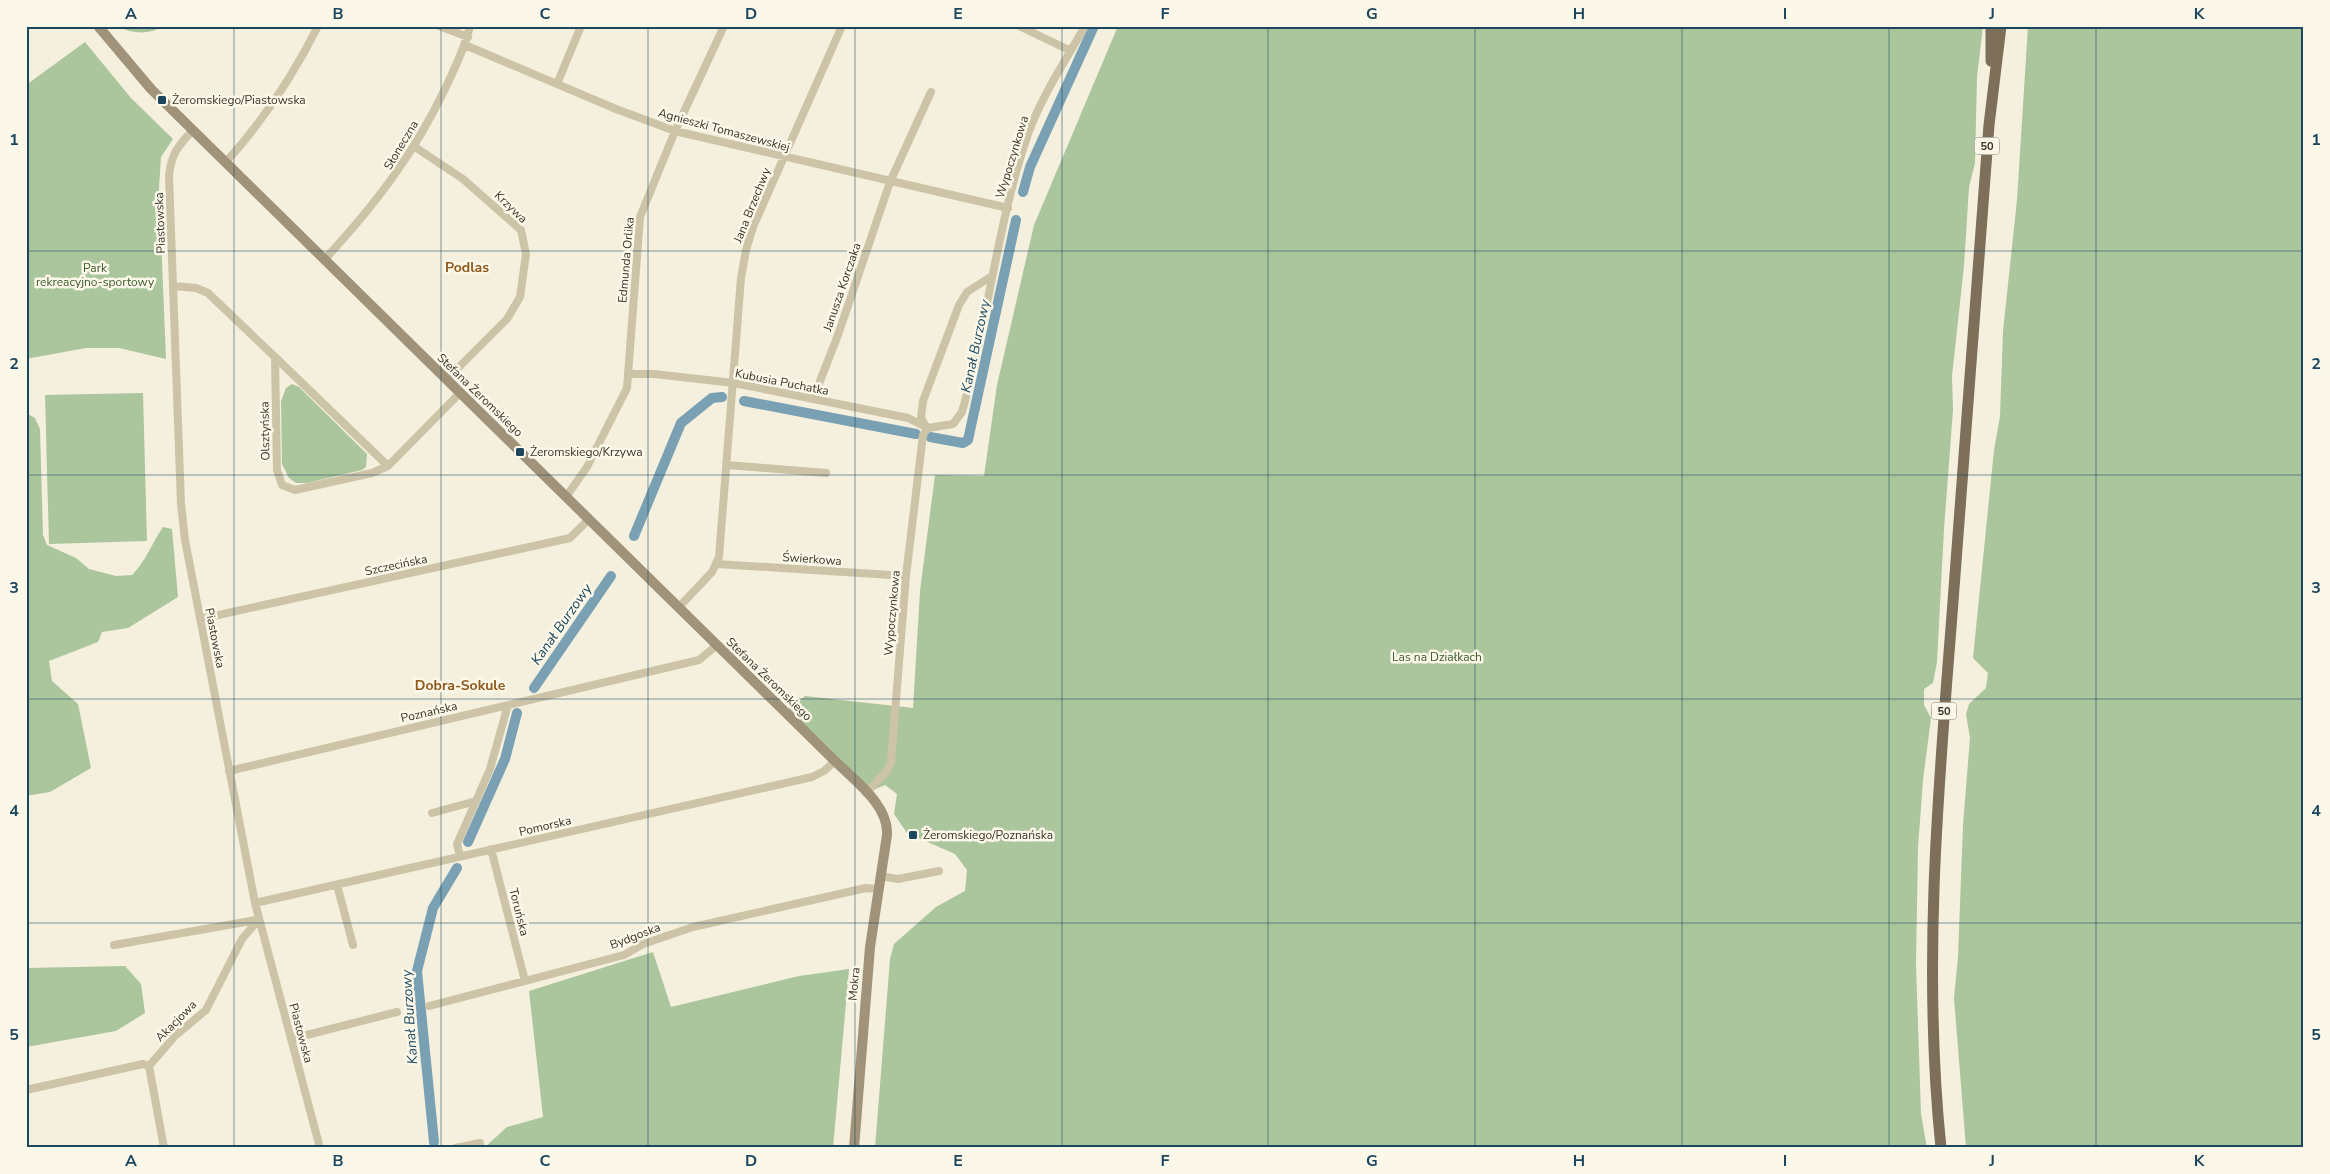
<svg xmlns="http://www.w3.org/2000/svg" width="2330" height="1174" font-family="'Nunito Sans',sans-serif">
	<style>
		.green { fill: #abc59c }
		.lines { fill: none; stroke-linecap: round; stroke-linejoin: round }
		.canal { stroke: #7aa0b3; stroke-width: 10 }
		.street { stroke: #cdc4a8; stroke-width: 8 }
		.secondary { stroke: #a19379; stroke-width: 10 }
		.primary { stroke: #7d6f59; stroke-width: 11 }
		.grid { fill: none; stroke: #1b465e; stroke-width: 1; stroke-opacity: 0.55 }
		.poi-dot { fill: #1b465e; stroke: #fbf8ea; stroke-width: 2 }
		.labels { text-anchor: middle; stroke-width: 5; stroke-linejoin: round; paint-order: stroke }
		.shield { fill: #fbf8ea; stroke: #746e62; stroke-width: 1 }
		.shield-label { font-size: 11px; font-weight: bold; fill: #3a3328 }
		.poi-label { font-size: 12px; fill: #3a3328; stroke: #fbf8ea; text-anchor: start }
		.street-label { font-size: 12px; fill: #3a3328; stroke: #fbf8ea }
		.park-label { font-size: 12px; fill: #3b5a2a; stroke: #fbf8ea }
		.neighbourhood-label { font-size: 14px; font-weight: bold; fill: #8f581b; stroke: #fbf8ea }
		.water-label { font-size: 14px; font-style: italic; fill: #1b465e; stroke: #fbf8ea }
		.neatline { fill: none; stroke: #1b465e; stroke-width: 2 }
		.grid-label { font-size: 16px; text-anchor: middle; font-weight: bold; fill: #1b465e }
	</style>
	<rect width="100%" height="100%" fill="#f4f0dd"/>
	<path class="green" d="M117,26H164C149,35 132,34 117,26Z
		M1118,26H1983L1977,77L1975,163L1969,187L1964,266L1952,376L1953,410L1944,529L1937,662L1933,683L1924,689V705L1931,718L1923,780L1918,847L1916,964L1921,1114L1927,1148H875L890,959L894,944L936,907L965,891L967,870L955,854L907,833L894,814L897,794L885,785L871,791L788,709L805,696L913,708L920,591L935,475L984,476L997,385L1034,225Z
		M2028,26H2304V1148H1966L1954,998L1958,957L1963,825L1970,738L1966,714L1969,704L1986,688L1988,673L1973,658L1994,450L2000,416L2003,331L2017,200Z
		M85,42L131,98L173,139L161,157L159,188L166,359L119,348H86L26,359V85Z
		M292,384L299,387L367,454L366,467L362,470L307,483H296L289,478L282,464L281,401L286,388Z
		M143,393L147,541L49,544L45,395Z
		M26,413L35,418L40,429L43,535L47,545L76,558L89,569L116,576L132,575C146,561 152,543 163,527L172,529L178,597L128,628L102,632L98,642L49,661L52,681L78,704L91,768L50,792L26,796Z
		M653,952L671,1007L799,976L849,969L833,1148H484L507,1127L543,1117L529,991Z
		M125,966L141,984L145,1013L116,1031L26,1047V968Z"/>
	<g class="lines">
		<path class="canal" d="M1023,192L1030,167L1094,26
			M744,401L916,434
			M930,437L963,443L968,440L1016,220
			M634,536L681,423L712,398L722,397
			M534,688L611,576
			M468,842L505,759L517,713
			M434,1142L417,971L433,908L457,868"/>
		<path class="street" d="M439,26L468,37
			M1019,26L1069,50
			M465,45L616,109L675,131L1008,208
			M557,84L581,26
			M193,130C178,146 171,154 169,176L181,504L185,540L255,903L320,1148
			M415,147L463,179L521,230L526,254L520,297L507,319L447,379
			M226,162C263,121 293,76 318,26
			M325,259C375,205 414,154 446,87C455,67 465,48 470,26
			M173,286L196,288L208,293L275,357L277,470L282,485L295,490L372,473L388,466L460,393
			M275,357L388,466
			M629,374H654L734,383L908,418L928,428
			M813,399L838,335L890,182L931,92
			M926,426L921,418L923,401L959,305L967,292L992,276
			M727,465L826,473
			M566,497L587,467L627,388L640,217L675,131L724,26
			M717,564L906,576
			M679,607L712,572L719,557L741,278L746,250L753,227L842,26
			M200,619L570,538L589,519
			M229,771L699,660L717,645
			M866,793L887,771L891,762L906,576L923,435L928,428L953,424L962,412C988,321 997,224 1028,134C1042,95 1065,62 1085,26
			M432,813L476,801
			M491,849L525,981
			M460,856L457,844L490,769L508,705
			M880,876L898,879L939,871
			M337,885L353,945
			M255,903L812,777L824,771L835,761
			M114,945L257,920
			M429,1006L624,955L643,944L693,927L866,888L878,889
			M291,1039L397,1012
			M26,1090L143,1064L149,1066
			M164,1148L149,1066L175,1036L206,1010L242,939L259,919
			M455,1148L480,1143"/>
		<path class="secondary" d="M98,26L151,89L835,761C854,780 889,805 887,835L870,947L854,1148"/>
		<path class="primary" d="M1991,61V26
			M1941,1148C1923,975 1937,801 1951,628C1963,461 1976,293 1989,125L2001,26"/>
	</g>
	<path class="grid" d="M234,26V1148M441,26V1148M648,26V1148M855,26V1148M1062,26V1148M1268,26V1148M1475,26V1148M1682,26V1148M1889,26V1148M2096,26V1148M26,251H2304M26,475H2304M26,699H2304M26,923H2304"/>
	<g class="poi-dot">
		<rect x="157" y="95" width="10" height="10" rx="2.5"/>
		<rect x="515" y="447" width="10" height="10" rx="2.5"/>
		<rect x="908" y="830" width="10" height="10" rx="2.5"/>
	</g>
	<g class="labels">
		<g class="shield">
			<rect x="1974.5" y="137.5" width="25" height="17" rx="4"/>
			<rect x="1931.5" y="702.5" width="25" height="17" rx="4"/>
		</g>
		<g class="shield-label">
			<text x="1987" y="150">50</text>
			<text x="1944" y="715">50</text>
		</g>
		<g class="poi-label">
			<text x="172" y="104">Żeromskiego/Piastowska</text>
			<text x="530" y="456">Żeromskiego/Krzywa</text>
			<text x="923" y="839">Żeromskiego/Poznańska</text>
		</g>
		<g class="street-label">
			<text transform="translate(724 130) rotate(15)" y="4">Agnieszki Tomaszewskiej</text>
			<text transform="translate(401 145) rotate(-59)" y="4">Słoneczna</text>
			<text transform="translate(1012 157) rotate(-73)" y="4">Wypoczynkowa</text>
			<text transform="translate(752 205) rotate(-68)" y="4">Jana Brzechwy</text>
			<text transform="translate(511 207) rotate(44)" y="4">Krzywa</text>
			<text transform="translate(160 223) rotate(-92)" y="4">Piastowska</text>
			<text transform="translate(626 260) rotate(-85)" y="4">Edmunda Orlika</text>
			<text transform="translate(842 287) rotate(-71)" y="4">Janusza Korczaka</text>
			<text transform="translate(782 382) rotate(11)" y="4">Kubusia Puchatka</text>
			<text transform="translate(480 395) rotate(44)" y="4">Stefana Żeromskiego</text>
			<text transform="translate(265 431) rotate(-91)" y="4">Olsztyńska</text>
			<text transform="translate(812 559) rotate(4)" y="4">Świerkowa</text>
			<text transform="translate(396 565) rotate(-12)" y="4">Szczecińska</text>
			<text transform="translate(892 613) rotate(-85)" y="4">Wypoczynkowa</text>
			<text transform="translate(215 638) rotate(79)" y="4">Piastowska</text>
			<text transform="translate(769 679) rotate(44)" y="4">Stefana Żeromskiego</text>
			<text transform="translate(429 712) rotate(-13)" y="4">Poznańska</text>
			<text transform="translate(545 826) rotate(-13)" y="4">Pomorska</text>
			<text transform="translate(519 912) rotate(76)" y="4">Toruńska</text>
			<text transform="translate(635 936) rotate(-21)" y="4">Bydgoska</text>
			<text transform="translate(854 984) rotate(-85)" y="4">Mokra</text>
			<text transform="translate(176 1021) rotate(-45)" y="4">Akacjowa</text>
			<text transform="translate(301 1033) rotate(75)" y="4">Piastowska</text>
		</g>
		<g class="park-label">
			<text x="95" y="272">Park<tspan x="95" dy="14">rekreacyjno-sportowy</tspan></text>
			<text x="1437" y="661">Las na Działkach</text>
		</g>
		<g class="neighbourhood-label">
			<text x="467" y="272">Podlas</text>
			<text x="460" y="690">Dobra-Sokule</text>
		</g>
		<g class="water-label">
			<text transform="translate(975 346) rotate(-78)" y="5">Kanał Burzowy</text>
			<text transform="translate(561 624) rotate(-55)" y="5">Kanał Burzowy</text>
			<text transform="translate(409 1017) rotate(-94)" y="5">Kanał Burzowy</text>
		</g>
	</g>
	<rect width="2330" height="1174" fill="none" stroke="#fbf8ea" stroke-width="55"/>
	<rect x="28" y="28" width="2274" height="1118" class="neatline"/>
	<g class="grid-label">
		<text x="131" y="19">A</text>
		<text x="338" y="19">B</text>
		<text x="545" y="19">C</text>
		<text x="751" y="19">D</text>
		<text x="958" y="19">E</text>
		<text x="1165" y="19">F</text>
		<text x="1372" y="19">G</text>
		<text x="1579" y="19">H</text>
		<text x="1785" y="19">I</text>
		<text x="1992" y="19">J</text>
		<text x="2199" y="19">K</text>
		<text x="14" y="145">1</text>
		<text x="2316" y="145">1</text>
		<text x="14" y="369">2</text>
		<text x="2316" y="369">2</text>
		<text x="14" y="593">3</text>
		<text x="2316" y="593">3</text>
		<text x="14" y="816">4</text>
		<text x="2316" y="816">4</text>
		<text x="14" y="1040">5</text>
		<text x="2316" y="1040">5</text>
		<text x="131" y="1166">A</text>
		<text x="338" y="1166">B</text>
		<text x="545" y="1166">C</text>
		<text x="751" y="1166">D</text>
		<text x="958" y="1166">E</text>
		<text x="1165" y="1166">F</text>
		<text x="1372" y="1166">G</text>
		<text x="1579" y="1166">H</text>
		<text x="1785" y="1166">I</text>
		<text x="1992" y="1166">J</text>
		<text x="2199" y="1166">K</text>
	</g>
</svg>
